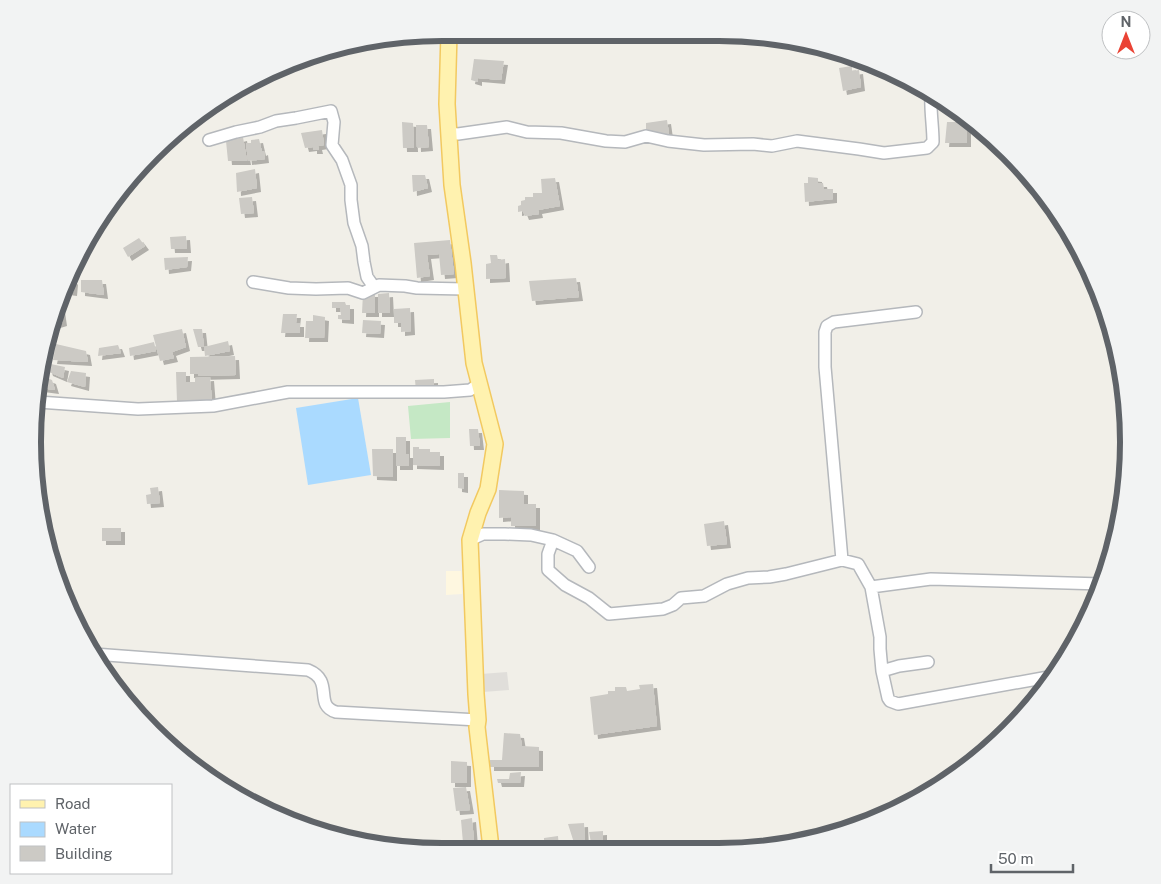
<svg xmlns="http://www.w3.org/2000/svg" width="1161" height="884" font-family="'Public Sans',sans-serif">
	<style>
		.commercial { fill: #fef7e0 }
		.industrial { fill: #e0deda }
		.green { fill: #c5e8c5 }
		.water { fill: #aadaff }
		.building { fill: #cccac5; filter: url(#shadow) }
		.lines { fill: none; stroke-linecap: round; stroke-linejoin: round }
		.minor-casing { stroke: #b5b8bc; stroke-width: 14 }
		.major-casing { stroke: #f2c960; stroke-width: 18 }
		.minor { stroke: #fff; stroke-width: 11 }
		.major { stroke: #fff2af; stroke-width: 15 }
		.rim { fill: none; stroke: #5f6368; stroke-width: 6 }
	</style>
	<defs>
		<filter id="shadow"><feDropShadow dx="4" dy="4" stdDeviation="0" flood-color="#0004"/></filter>
	</defs>
	<rect width="100%" height="100%" fill="#f1efe8"/>
	<path class="commercial" d="M446,571H461L462,594L446,595Z"/>
	<path class="industrial" d="M507,672L509,690L483,692L481,674Z"/>
	<path class="green" d="M450,402V438L411,439L408,406Z"/>
	<path class="water" d="M358,398L371,475L308,485L296,408Z"/>
	<path class="building" d="M474,59L504,61L501,80L478,78V82L471,80Z
		M852,66V71L859,70L861,87L843,91L839,68Z
		M967,117V143H945L947,122H956L957,118Z
		M667,120L669,134L646,136V123Z
		M402,122L413,123L414,148H403Z
		M416,125H427L429,147L417,148Z
		M322,130L324,145L318,146L319,150H313V147L305,148L301,133Z
		M243,137L247,161H228L226,141Z
		M259,139L262,152L264,151L265,159L248,161L246,143H251V140Z
		M255,169L257,188L237,192L236,173Z
		M412,175H425L428,188L413,192Z
		M808,177L818,178V183H823L824,189H833V199L805,202L804,183H808Z
		M555,178L560,206L538,210L539,214L525,216L523,211L518,212V206L521,205V201L525,200V197H533V193H542L541,179Z
		M252,197L254,213L241,214L239,198Z
		M186,236L187,249H171L170,237Z
		M139,238L145,246L128,257L123,248Z
		M450,240L454,274L441,275L439,254L427,255L430,276L417,278L414,243Z
		M490,255H497L498,260L505,259L506,278L486,279V264L491,263Z
		M188,257L187,267L165,270L164,258Z
		M70,276L74,281L73,292L65,291Z
		M576,278L579,297L532,301L529,281Z
		M81,280H102L104,295L81,292Z
		M363,293H375V313H362Z
		M389,293L390,313H378V294Z
		M332,302H345L346,305H350V320L338,319V315H341L340,308H332Z
		M59,308H61L63,322L53,325Z
		M410,308L411,331L401,332V323H394V309Z
		M283,314H297L296,323H300V333H281Z
		M313,315L325,317L324,338H305L306,321H313Z
		M363,320L381,321L380,334L362,333Z
		M182,329L186,347L172,352L174,358L160,361L153,335Z
		M193,329H202L204,347L228,341L230,351L205,356L204,347H198Z
		M154,342L156,351L130,356L129,348Z
		M56,344L86,351L88,362L53,360Z
		M118,345L121,353L98,356L99,348Z
		M235,356L236,375L198,376V374H190V357Z
		M46,363L65,367L63,378L49,372Z
		M71,371L86,373L85,387L67,382Z
		M176,372H186V382H195V378L210,377L212,402H177Z
		M42,376L52,380L55,390L40,388Z
		M434,379V391H416L415,380Z
		M469,429H478L480,446H470Z
		M396,437H406V454H409V466H396Z
		M413,447H419V449H430V452H440V466L413,465Z
		M372,449H393V477L373,476Z
		M458,473H464V489L458,488Z
		M158,487L160,503L147,504L146,495L151,494L150,488Z
		M499,490L524,491V504H536V526H511V517L499,518Z
		M724,521L727,544L707,546L704,524Z
		M102,528H121V541H102Z
		M653,684L657,726L594,735L590,697L608,694V691H615V687H626L627,691L640,689L639,685Z
		M504,733L520,734L522,746L539,747V767H490V760H502Z
		M451,761L467,762V783H451Z
		M521,772L520,783H498L497,779H509L510,773Z
		M466,787L470,810L456,811L453,788Z
		M269,811L290,812L291,821L288,819Z
		M472,818L474,842L463,843L461,820Z
		M584,823L585,843L575,846L568,824Z
		M603,831V848H592L589,832Z
		M558,836L559,848H544V838Z"/>
	<g class="lines">
		<g class="minor-casing">
			<path id="minor" d="M448,133L458,134L507,127L527,132L561,133L606,141L625,142L646,136L668,141L704,145L753,144L772,146L797,141L859,149L884,153L927,148L933,142C933,126 930,110 931,94
				M209,140L236,132L260,127L276,121L296,118L331,111L334,122L332,145L342,160L351,185V200L354,223L362,246L364,262L367,277L374,287
				M253,282L289,288L316,289L348,288L363,293L379,285L405,286L417,288L465,289
				M38,402L138,409L213,406L288,392H444L470,390L479,384
				M470,540L483,534H505L531,535L553,540L577,551L589,567
				M553,540L548,554V570L565,585L589,598L609,614L663,609L673,605L681,598L704,596L727,584L748,578L769,577L786,574L842,560L858,564L871,587L880,637V649L882,671L899,666L928,662
				M842,560L825,367V332L827,326L834,322L916,312
				M871,587L931,579L1102,584
				M94,654L308,670C335,681 313,705 336,712L478,720
				M882,671L888,698L890,701L898,704L1054,676"/>
		</g>
		<g class="major-casing">
			<path id="major" d="M449,33L447,104L452,185L463,263L474,363L495,444L488,489L478,513L470,540L476,694L478,720L477,727L491,848"/>
		</g>
		<use href="#minor" class="minor"/>
		<use href="#major" class="major"/>
	</g>
	<path d="M0 0H1161V884H0ZM442 41H719A401 401 0 0 1 1120 442V442A401 401 0 0 1 719 843H442A401 401 0 0 1 41 442V442A401 401 0 0 1 442 41Z" fill="#f2f3f3" fill-rule="evenodd"/>
	<path class="rim" d="M442 41H719A401 401 0 0 1 1120 442V442A401 401 0 0 1 719 843H442A401 401 0 0 1 41 442V442A401 401 0 0 1 442 41Z"/>
	<rect x="10" y="784" width="162" height="90" fill="#ffffff" stroke="#bfc1c3"/>
	<rect x="20" y="800" width="25" height="8" fill="#fff2af" stroke="#bfc1c3"/>
	<text x="55" y="809" font-size="15" fill="#5f6368">Road</text>
	<rect x="20" y="822" width="25" height="15" fill="#aadaff" stroke="#bfc1c3"/>
	<text x="55" y="834" font-size="15" fill="#5f6368">Water</text>
	<rect x="20" y="846" width="25" height="15" fill="#cccac5" stroke="#bfc1c3"/>
	<text x="55" y="859" font-size="15" fill="#5f6368">Building</text>
	<g transform="translate(1126 35)"><circle r="24" fill="#ffffff" stroke="#bfc1c3"/>
	<path d="M0-4L9 19L0 12L-9 19Z" fill="#ea4335"/>
	<text y="-8" font-size="14" font-weight="bold" text-anchor="middle" fill="#5f6368">N</text>
	</g>
	<path d="M991 864v8h82v-8" fill="none" stroke="#5f6368" stroke-width="2.5"/>
	<text x="998" y="864" font-size="15" fill="#5f6368" stroke="#ffffff" stroke-width="4" paint-order="stroke">50 m</text>
</svg>
